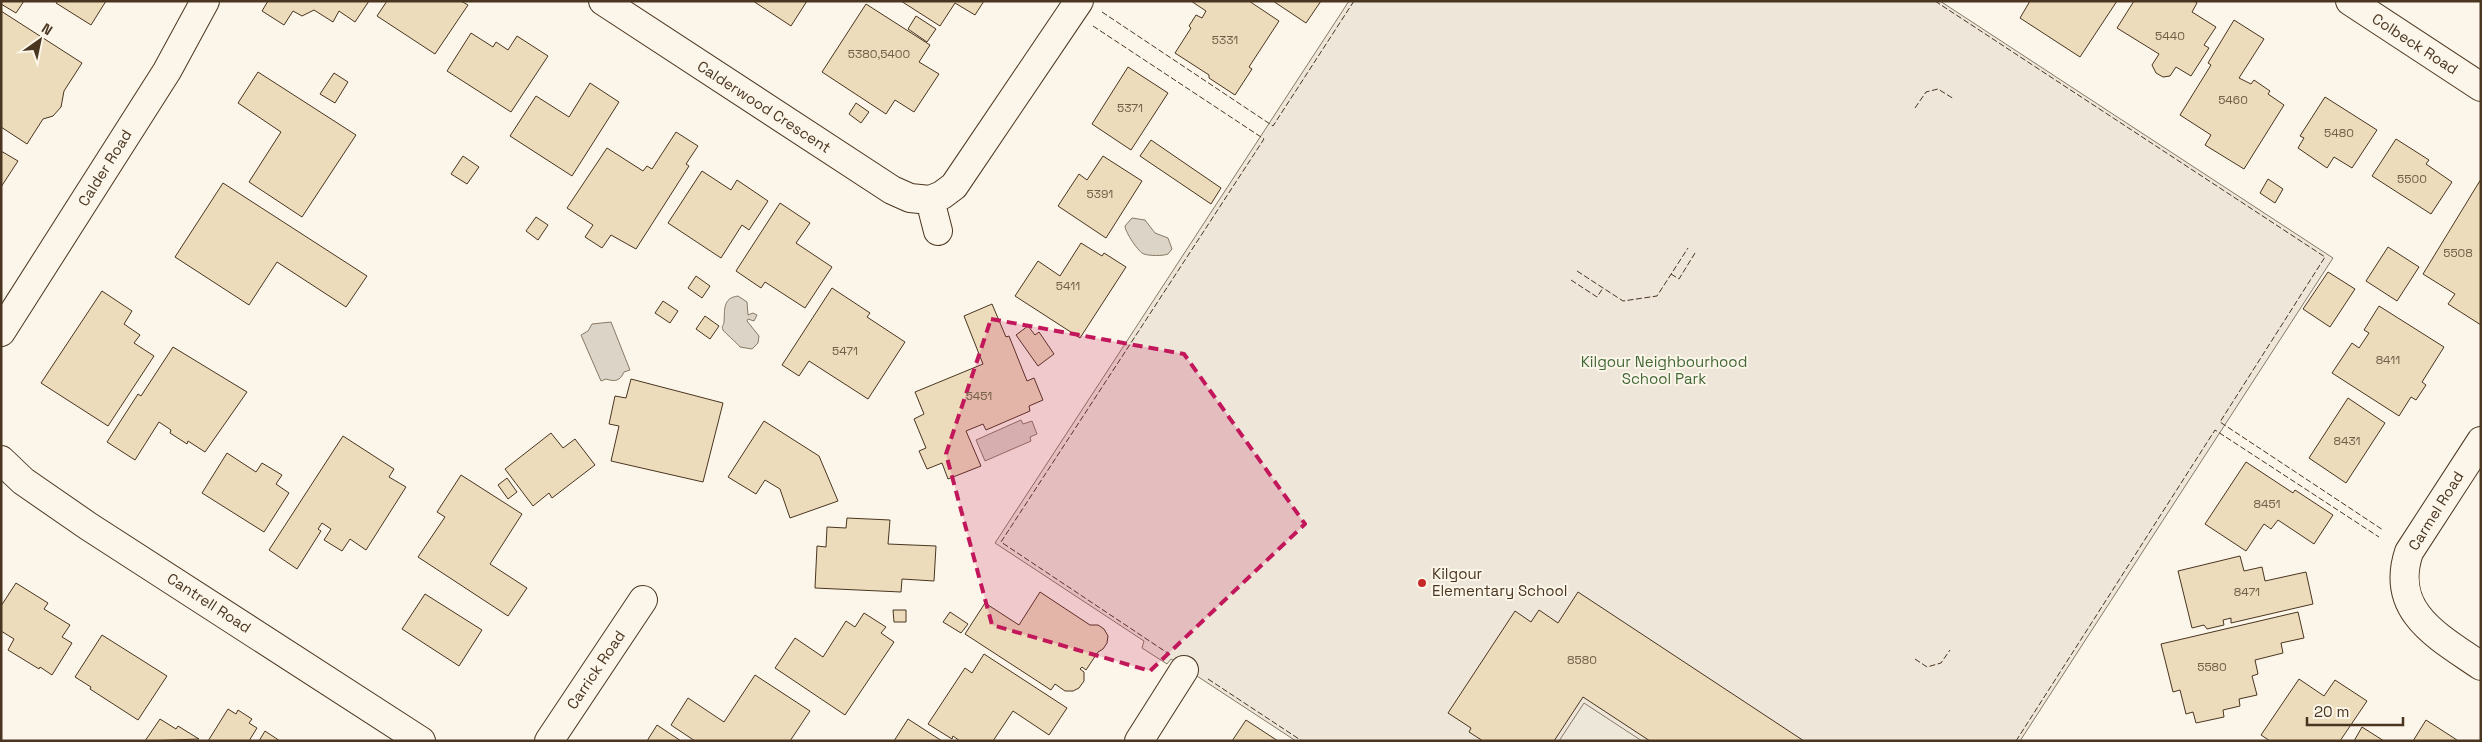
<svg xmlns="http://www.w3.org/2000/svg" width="2482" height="742" font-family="'Space Grotesk',sans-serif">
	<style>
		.green { fill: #ede6d9; stroke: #887966 }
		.parking { fill: #ede7d9; stroke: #887966 }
		.water { fill: #dcd4c6; stroke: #887966 }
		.building { fill: #ecdcbc; stroke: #4a3520 }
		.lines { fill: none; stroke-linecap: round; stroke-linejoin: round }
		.street-casing { stroke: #4a3520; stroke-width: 30 }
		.street { stroke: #fbf6e9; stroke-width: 28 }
		.fence { stroke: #4a3520; stroke-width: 1; stroke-dasharray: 6 2.5; stroke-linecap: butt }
		.marked { fill: #c2185b; fill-opacity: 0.2; stroke: #c2185b; stroke-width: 4; stroke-dasharray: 10 6; stroke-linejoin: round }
		.poi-dot { fill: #c62828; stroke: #fbf6e9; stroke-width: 2 }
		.labels { text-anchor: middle; stroke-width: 4; stroke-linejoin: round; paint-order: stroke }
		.number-label { font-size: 12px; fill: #725f47 }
		.street-label { font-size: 15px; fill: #4a3520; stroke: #fbf6e9 }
		.park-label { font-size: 15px; fill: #436837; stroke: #fbf6e9 }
		.poi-label { font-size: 15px; fill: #4a3520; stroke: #fbf6e9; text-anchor: start }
	</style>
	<rect width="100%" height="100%" fill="#fbf6e9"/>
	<path class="green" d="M1349,1H1940L2333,258L2020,741H1296L1171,659L1167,664L1142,648L1144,641L995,543Z"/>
	<path class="parking" d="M1584,703L1642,741H1559Z"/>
	<path class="water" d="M1132,218L1145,220L1155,233L1168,238L1172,249L1168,254C1163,256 1150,256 1144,254C1139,253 1125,232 1125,226Z
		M738,296L747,302L748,315L753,313L757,315L754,321L748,319L747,321L759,336L758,343L752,349L740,347C737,343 724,332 723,330C721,325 724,326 724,322C725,311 722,298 738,296Z
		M611,322L630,370L624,372C620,381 615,382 606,379L601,381L581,335L588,331L592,324Z
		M1021,420L1023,424L1032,421L1037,434L1030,437L1031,441L985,461L976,440Z"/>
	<path class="building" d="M1,1H24L16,13L1,4Z
		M57,1H106L91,25L56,3Z
		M268,1H369L355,22L339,11L333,22L314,10L302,16L293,11L284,25L262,11Z
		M387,1H461L468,5L435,54L377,16Z
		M753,1H807L791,26Z
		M901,1H984L975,15L955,3L940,26Z
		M1191,1H1249L1279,21L1249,67L1252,69L1235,95L1209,78V75L1175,53L1191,28L1189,26L1196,15L1202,18L1206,11Z
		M1273,1H1321L1306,23Z
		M2030,1H2117L2080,57L2020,18Z
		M2134,1H2194L2197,3L2192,12L2216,27L2204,45L2209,48L2191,76L2176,67L2170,76L2163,77L2156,73L2152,65L2159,54L2117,28Z
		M866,4L930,45L919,62L939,74L914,112L895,100L886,114L822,72Z
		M1,11L82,63L64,91L61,107L53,116L43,119L27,144L1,127Z
		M916,16L936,29L927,42L908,29Z
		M2234,20L2264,39L2239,78L2251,84L2254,80L2270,91L2268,94L2284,105L2244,169L2205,145L2211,135L2180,115L2211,65L2208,63Z
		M471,33L493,47L496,42L508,50L517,36L548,56L511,112L447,71Z
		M1128,67L1168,93L1131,150L1092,124Z
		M258,72L356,135L302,217L249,182L281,132L238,103Z
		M334,73L348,82L335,103L320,94Z
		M590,83L619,102L572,176L510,136L536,96L569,117Z
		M2325,97L2377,130L2352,168L2334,157L2327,168L2298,148L2304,138L2300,136Z
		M856,103L869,112L861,123L849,114Z
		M676,132L698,146L686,164L689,166L636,249L611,235L602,248L585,237L593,225L567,208L607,148L643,171L647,166L652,169Z
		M2396,139L2429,160L2426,164L2452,182L2431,214L2372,176Z
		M1151,140L1221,188L1211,204L1140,156Z
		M1,151L18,161L1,187Z
		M463,156L479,167L467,184L451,174Z
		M1103,156L1142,181L1106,238L1058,206L1079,174L1087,180Z
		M702,171L731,190L737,180L768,201L749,230L742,225L721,258L668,223Z
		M2268,179L2283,189L2275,203L2260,193Z
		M2481,179V325L2448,304L2455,294L2423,274Z
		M223,183L367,276L346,307L277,262L249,305L175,257Z
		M780,203L810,223L796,243L832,267L805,308L765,282L761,288L736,271Z
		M536,217L548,225L538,240L526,231Z
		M1081,243L1102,256L1104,253L1126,267L1080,338L1015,296L1038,261L1060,276Z
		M2388,247L2419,267L2397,301L2366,281Z
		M2328,272L2355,289L2330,327L2303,309Z
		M696,276L710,286L702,298L688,288Z
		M832,288L870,313L867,317L905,342L868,399L809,361L799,376L782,365Z
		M102,291L132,311L124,324L140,335L134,343L154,356L108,426L41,383Z
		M663,301L678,311L670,323L655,313Z
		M992,304L1006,337L1009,336L1027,381L1034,378L1043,400L1029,406L1030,411L986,430L983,424L966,431L981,466L948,479L942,463L927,469L919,451L926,448L914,419L924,414L915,392L983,364L964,316Z
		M2379,306L2444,347L2422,382L2426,385L2416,400L2411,397L2399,416L2332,373L2352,343L2359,348L2369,333L2364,330Z
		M705,316L719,326L710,339L696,329Z
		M1028,326L1035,335L1039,332L1054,354L1038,366L1016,335Z
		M173,347L247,392L205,452L188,441L187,444L170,433L171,430L159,422L135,460L107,442L138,394L141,396Z
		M631,379L723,403L703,482L611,461L619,426L609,424L615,396L626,398Z
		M2348,398L2385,423L2346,483L2309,458Z
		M764,421L819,456L838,501L790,518L780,489L765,480L756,494L728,477Z
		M551,433L563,448L575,439L595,465L552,498L549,493L533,506L505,469Z
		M343,436L394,469L389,477L406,487L366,550L350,539L342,551L324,540L331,529L322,523L318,529L321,531L297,569L269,550Z
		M227,453L256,472L262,463L282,475L276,484L289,493L264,532L202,493Z
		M2246,462L2293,493L2295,490L2333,515L2314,544L2278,520L2271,529L2264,524L2246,551L2205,524Z
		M461,475L522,514L490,564L527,588L508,616L418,557L445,517L437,512Z
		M507,478L517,492L508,499L498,485Z
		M847,518L890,520L888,544L936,546L934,581L902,579L901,592L815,588L817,546L826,547L827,527L846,528Z
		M2240,556L2244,571L2262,567L2265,581L2306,572L2313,604L2231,623V618L2223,620L2224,625L2207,629L2204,625L2192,628L2178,571Z
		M16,583L48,603L44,609L70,625L62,637L72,643L52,675L40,667L39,669L8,650L14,639L1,631V606Z
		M1040,592L1090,625H1098L1104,629L1108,636L1107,643L1103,649L1098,652L1086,670L1082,667L1080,669L1084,672V681L1079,688L1073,691H1065L1055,684L1051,690L965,634L985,603L1019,625Z
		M1578,592L1804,741H1650L1583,697L1554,741H1483L1469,732L1471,728L1448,713L1515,611L1531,622L1539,610L1558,623Z
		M425,594L482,630L459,666L402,629Z
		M893,610H906V622H894Z
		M950,612L968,624L961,633L943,622Z
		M2298,612L2304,638L2281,643L2283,653L2255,660L2258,674L2252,676L2257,695L2239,699L2240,706L2223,710L2224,717L2196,723L2193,712L2186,714L2180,690L2173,692L2161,644Z
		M864,613L886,627L881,633L894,642L845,715L775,668L795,638L823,657L846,621L855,627Z
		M102,635L167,676L138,720L90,689L91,687L75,677Z
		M984,654L1067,708L1049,735L1013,711L993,741H960L953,736L952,739L928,724L965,668L972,673Z
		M755,675L810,711L790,741H695L671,725L688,698L724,722Z
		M2299,679L2324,696L2335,680L2367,701L2340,741H2270L2261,735Z
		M228,709L236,714L238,710L252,719L249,723L257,728L249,741H208Z
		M160,719L176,729L178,726L199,739L145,741Z
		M908,719L942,741H894Z
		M1246,720L1278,741H1232Z
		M2426,720L2457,740V741H2413Z
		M657,725L681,741H647Z
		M2362,727L2384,741H2354Z
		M265,731L280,741H259Z"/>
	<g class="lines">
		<g class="street-casing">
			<path id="street" d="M603,1L892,190L910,198L930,200
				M2350,1L2481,87
				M938,231L930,200L942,195L954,186L1079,1
				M1,332L167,71L205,1
				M2481,441L2409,552C2389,612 2439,637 2481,666
				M1,460L23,481L88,526L421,741
				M549,741L643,600
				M1139,741L1184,670"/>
		</g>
		<use href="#street" class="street"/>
		<path class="fence" d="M1935,1L2325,257L2220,422L2383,530
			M1102,12L1273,126L1354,1
			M1093,26L1264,139L1001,542L1169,654
			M1915,108L1926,92L1938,89L1954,99
			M1577,271L1623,301L1657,296L1688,248
			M1671,274L1679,279L1695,253
			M1571,280L1597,297L1603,288
			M1915,659L1927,667L1941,663L1950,650
			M1208,679L1302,741
			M2016,741L2215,430L2379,537"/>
	</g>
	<path class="marked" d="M991,319L1184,354L1305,524L1150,671L992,625L946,454Z"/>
	<circle class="poi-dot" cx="1422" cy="583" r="5"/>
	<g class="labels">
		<g class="number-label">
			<text x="2170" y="40">5440</text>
			<text x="1225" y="44">5331</text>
			<text x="879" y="58">5380,5400</text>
			<text x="2233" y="104">5460</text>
			<text x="1130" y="112">5371</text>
			<text x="2339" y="137">5480</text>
			<text x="2412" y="183">5500</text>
			<text x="1100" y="198">5391</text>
			<text x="2458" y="257">5508</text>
			<text x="1068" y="290">5411</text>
			<text x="845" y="355">5471</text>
			<text x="2388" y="364">8411</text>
			<text x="979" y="400">5451</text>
			<text x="2347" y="445">8431</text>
			<text x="2267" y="508">8451</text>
			<text x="2247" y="596">8471</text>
			<text x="1582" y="664">8580</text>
			<text x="2212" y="671">5580</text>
		</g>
		<g class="street-label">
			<text transform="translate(2415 44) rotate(33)" y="5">Colbeck Road</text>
			<text transform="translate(764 107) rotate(33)" y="5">Calderwood Crescent</text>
			<text transform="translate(105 168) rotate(-58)" y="5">Calder Road</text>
			<text transform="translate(2436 511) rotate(-58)" y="5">Carmel Road</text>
			<text transform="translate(209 603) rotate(33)" y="5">Cantrell Road</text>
			<text transform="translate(596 670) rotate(-56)" y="5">Carrick Road</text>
		</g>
		<g class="park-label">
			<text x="1664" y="367">Kilgour Neighbourhood<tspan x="1664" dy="17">School Park</tspan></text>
		</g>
		<g class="poi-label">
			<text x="1432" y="579">Kilgour<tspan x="1432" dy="17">Elementary School</tspan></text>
		</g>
	</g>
	<rect width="2482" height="742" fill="none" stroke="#4a3520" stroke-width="5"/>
	<g transform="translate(40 40) rotate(33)" stroke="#fbf6e9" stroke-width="4" paint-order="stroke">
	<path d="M0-4L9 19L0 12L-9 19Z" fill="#4a3520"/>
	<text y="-8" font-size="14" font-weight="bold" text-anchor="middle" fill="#4a3520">N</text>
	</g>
	<path d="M2307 717v8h96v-8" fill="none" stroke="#4a3520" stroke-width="2.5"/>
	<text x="2314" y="717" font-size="15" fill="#4a3520" stroke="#fbf6e9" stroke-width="4" paint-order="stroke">20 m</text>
</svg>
